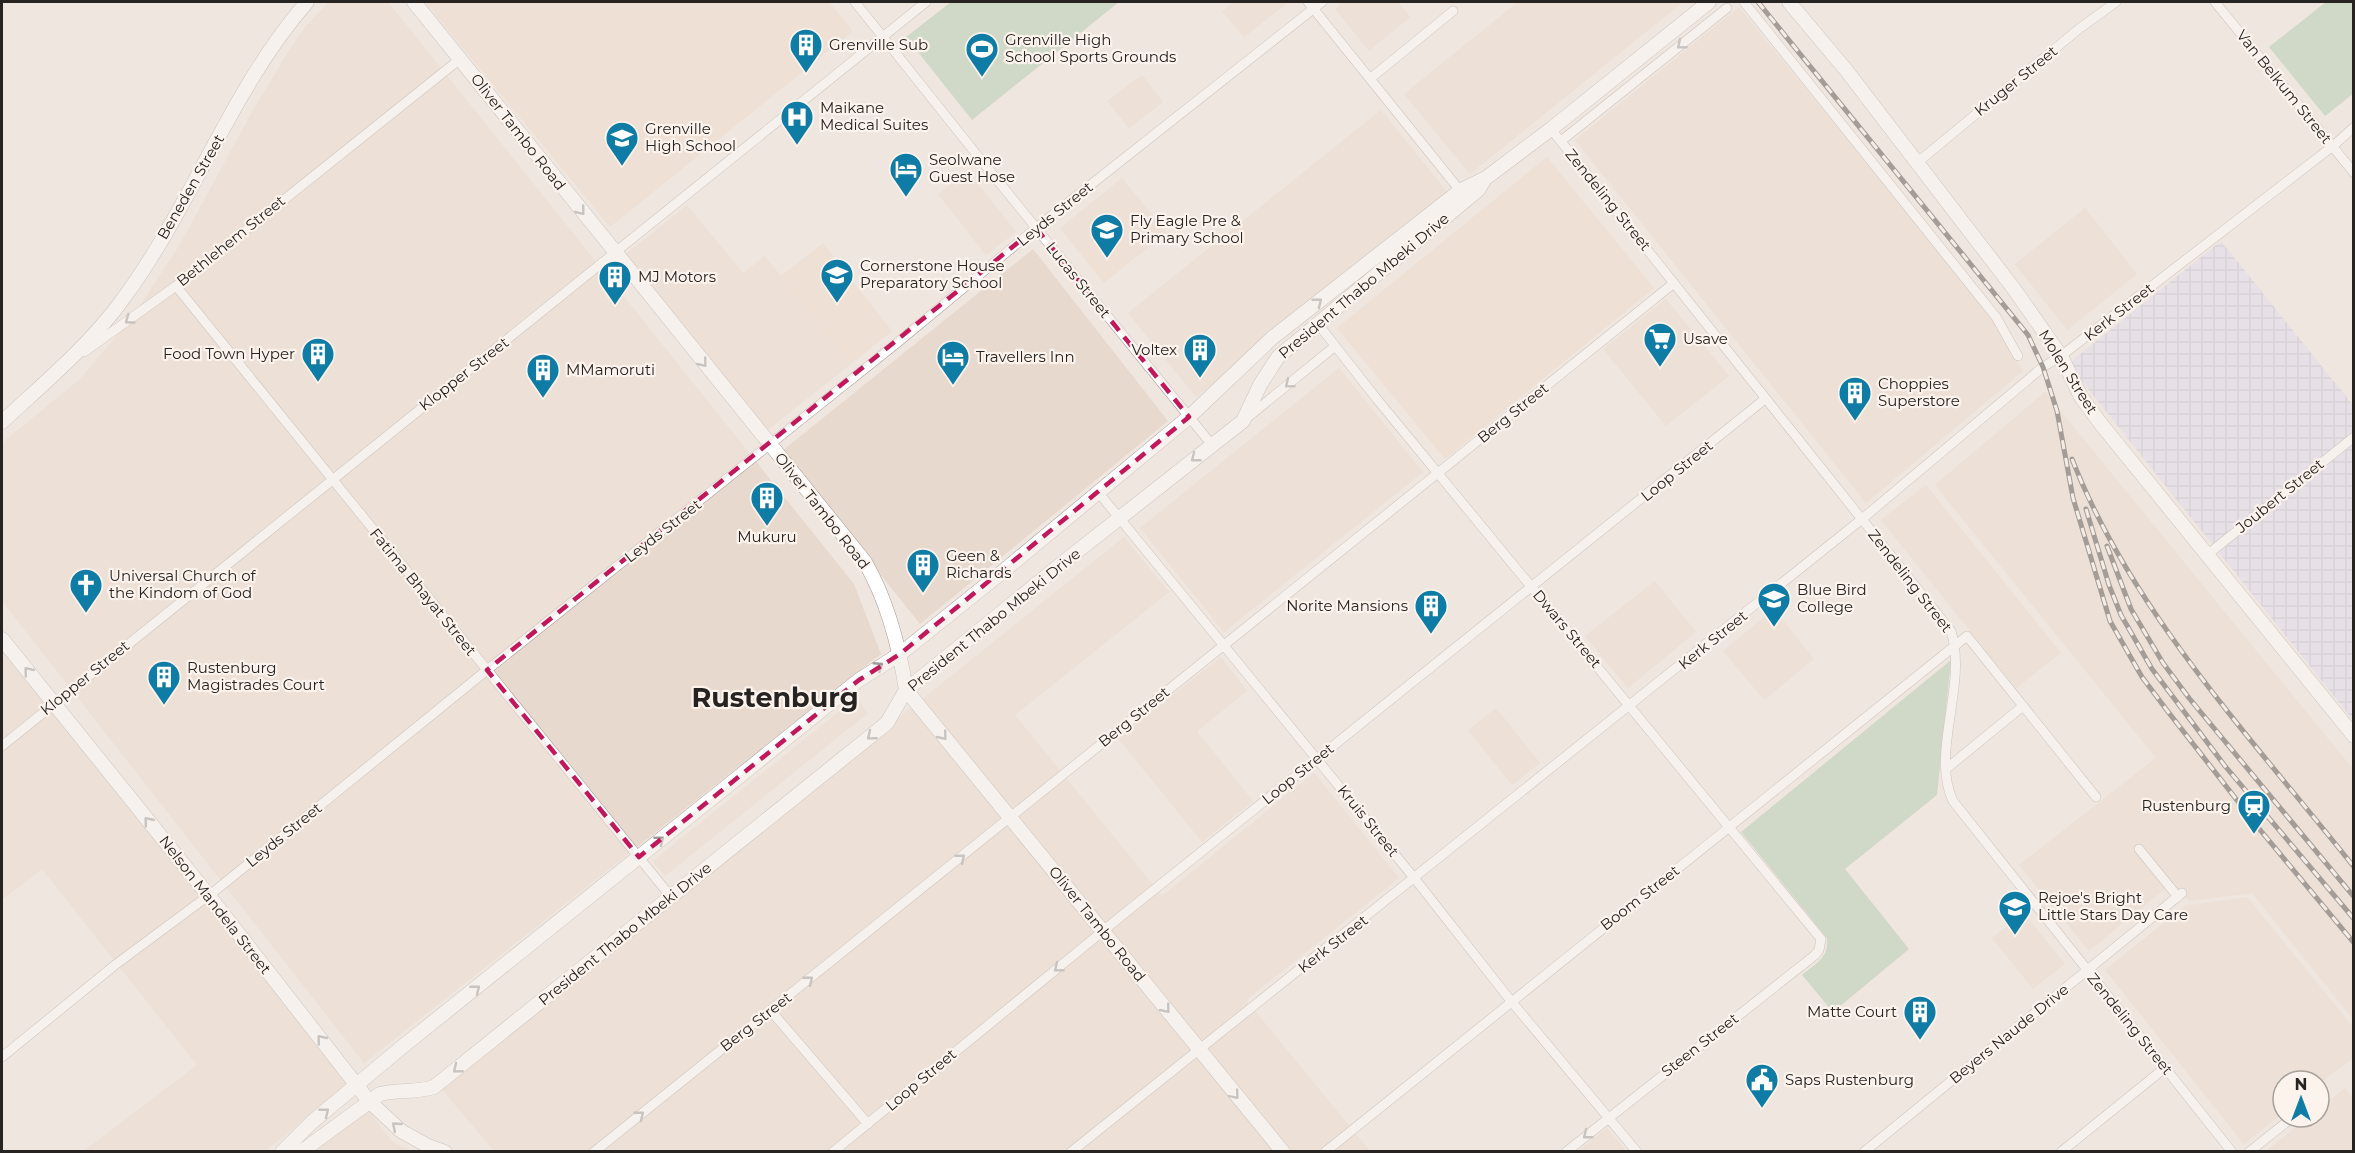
<svg xmlns="http://www.w3.org/2000/svg" width="2355" height="1153" font-family="Montserrat,sans-serif">
	<style>
		.built { fill: #e8d9ce }
		.industrial { fill: url(#industrial-grid) }
		.education { fill: #eddaca }
		.green { fill: #abc7ae }
		.lines { fill: none; stroke-linecap: round; stroke-linejoin: round }
		.street-casing { stroke: #a39b95; stroke-width: 10 }
		.secondary-casing { stroke: #a39b95; stroke-width: 15 }
		.street { stroke: #fff; stroke-width: 9 }
		.secondary { stroke: #fff; stroke-width: 14 }
		.rail-casing { stroke: #474340; stroke-width: 5 }
		.rail { stroke: #fcf3ed; stroke-width: 3; stroke-dasharray: 9; stroke-linecap: butt }
		.oneway { stroke: #9d9c9b }
		.marked { fill: none; stroke: #c2185b; stroke-width: 4.5; stroke-dasharray: 12 8; stroke-linejoin: round }
		.labels { text-anchor: middle; stroke-width: 4.5; stroke-linejoin: round; paint-order: stroke }
		.poi-label { font-size: 15px; fill: #262321; stroke: #fcf3ed; text-anchor: start }
		.street-label { font-size: 15px; fill: #262321; stroke: #fcf3ed }
		.town-label { font-size: 27px; font-weight: bold; fill: #262321; stroke: #fcf3ed }
	</style>
	<defs>
		<pattern id="industrial-grid" width="8" height="8" patternUnits="userSpaceOnUse" patternTransform="scale(1.5)"><rect width="8" height="8" fill="#dedaf0"/><path d="M0 4h8M4 0v8" fill="none" stroke="#bebbce"/></pattern>
	</defs>
	<rect width="100%" height="100%" fill="#efe6df"/>
	<path class="built" d="M329,2H388L854,584L881,654L364,1063L2,601V443L79,380L132,318L179,246L252,112L288,52L306,26Z
		M1233,2H1284L1286,4L1244,37L1222,11Z
		M1343,2H1398L1410,17L1369,51L1335,9Z
		M1518,2H1683L1470,174L1404,94Z
		M1739,7L1994,319L2023,371L1866,503L1575,140Z
		M1142,75L1163,102L1129,128L1107,101Z
		M1381,110L1449,194L1196,397L1128,313Z
		M968,171L1016,232L986,255L938,194Z
		M1122,178L1167,233L1131,261L1107,232L1080,253L1060,228Z
		M687,205L743,273L765,256L851,364L766,431L625,255Z
		M2085,208L2137,274L2067,330L2015,264Z
		M1033,249L1168,421L920,624L782,451Z
		M1666,299L1729,376L1666,426L1603,349Z
		M1339,368L1423,472L1224,632L1140,528Z
		M2045,392L2353,769V1019L2252,893L2189,901L2173,882L2089,951L2019,865L2156,758L1935,485Z
		M1926,485L2061,653L2016,688L1881,520Z
		M1124,537L1169,592L1015,715L1162,896L1314,773L1399,878L1246,1000L1370,1151H494L440,1087Z
		M1655,581L1696,632L1628,688L1585,636Z
		M1774,609L1814,659L1764,700L1723,651Z
		M2,650L350,1083L265,1151H84L197,1065L42,869L2,900Z
		M1221,657L1247,691L1197,731L1253,801L1202,842L1118,738Z
		M856,698L868,713L665,876L653,861Z
		M1496,708L1540,763L1512,785L1468,730Z
		M2247,897L2353,1027L2354,1057L2319,1084V1081H2283V1113L2244,1144L2105,970L2185,906Z
		M2024,913L2065,964L2033,989L1992,938Z
		M2345,1088L2353,1099V1151H2266L2309,1117H2319V1109Z
		M368,1111L393,1142L411,1151H317Z
		M1607,1128L1626,1151H1578Z"/>
	<path class="industrial" d="M2221,241L2353,405V720L2068,364Z"/>
	<path class="education" d="M425,2H829L853,31L610,227Z
		M1547,157L1654,288L1445,459L1337,328Z
		M1107,232L1131,261L1104,283L1080,253Z
		M823,243L892,331L851,364L781,276Z"/>
	<path class="green" d="M951,2H1119L972,120L906,37Z
		M2326,2H2353L2354,93L2325,116L2269,47Z
		M1951,660L1937,795L1845,869L1909,949L1833,1012L1802,975C1816,963 1829,958 1827,938L1741,832Z"/>
	<g class="lines">
		<g class="street-casing">
			<path id="street" d="M855,2L977,155L1212,445
				M1308,2L1462,193
				M1744,2L1996,317L2018,356
				M2215,2L2354,173
				M1371,78L1453,11
				M1551,129L1951,631C1968,685 1930,753 1953,801L2232,1152
				M1561,141L1727,8
				M1918,162L2080,28L2116,2
				M176,286L671,897
				M1318,324L1376,398L1821,939L1819,950L1815,955L1566,1152
				M84,352L176,286L460,59
				M1248,417L1334,347
				M1098,492L1415,879L1511,1001L1637,1152
				M2207,555L2354,437
				M2,746L926,2
				M1946,769L2023,706
				M2139,849L2178,897
				M771,1011L868,1124
				M2,1057L115,965L216,890L487,670L897,343L1036,228L1322,2
				M2319,1097L2323,1094
				M594,1152L1674,283
				M833,1152L1125,913L1765,399
				M1071,1152L1862,519L2043,367L2061,356L2333,146L2354,127
				M1325,1152L1967,636L2096,797
				M1864,1152L2182,893
				M2061,1152L2166,1067
				M2249,1152L2293,1117"/>
		</g>
		<g class="secondary-casing">
			<path id="secondary" d="M414,2L865,562C888,602 899,645 906,690L1283,1152
				M1789,2L1846,70L2014,289L2061,356L2081,397L2101,424L2354,736
				M2,422C44,383 89,346 123,299C192,206 231,89 307,2
				M2,639L209,896L369,1101L401,1131L428,1146L445,1152
				M282,1152L312,1122L402,1047L736,779L859,680L900,654L1001,573L1189,417L1272,338L1461,190L1486,178L1551,129L1709,2
				M301,1152L380,1094C398,1089 416,1093 434,1087L887,723L906,690L1065,561L1243,421L1260,385L1278,357L1478,190L1483,182"/>
		</g>
		<use href="#street" class="street"/>
		<use href="#secondary" class="secondary"/>
		<g class="rail-casing">
			<path id="rail" d="M1758,2L2028,335L2043,367L2057,411L2073,498L2110,621L2142,677L2169,713L2261,831L2354,943
				M2072,459C2131,611 2254,741 2354,867
				M2086,509L2109,585L2121,615L2152,669L2225,766L2354,919
				M2107,546L2131,609L2163,663L2189,698L2354,897"/>
		</g>
		<use href="#rail" class="rail"/>
	</g>
	<defs><path id="oneway-chevron" d="M-2-3.5L2.5 0L-2 3.5" fill="none" stroke-width="1.6" stroke-linecap="round" stroke-linejoin="round" transform="scale(1.5)"/></defs>
	<g class="oneway">
		<use href="#oneway-chevron" transform="translate(1681 45) rotate(141)"/>
		<use href="#oneway-chevron" transform="translate(581 211) rotate(51)"/>
		<use href="#oneway-chevron" transform="translate(1318 302) rotate(-38)"/>
		<use href="#oneway-chevron" transform="translate(129 320) rotate(144)"/>
		<use href="#oneway-chevron" transform="translate(703 363) rotate(51)"/>
		<use href="#oneway-chevron" transform="translate(1289 384) rotate(141)"/>
		<use href="#oneway-chevron" transform="translate(1195 458) rotate(142)"/>
		<use href="#oneway-chevron" transform="translate(879 666) rotate(-33)"/>
		<use href="#oneway-chevron" transform="translate(28 671) rotate(-129)"/>
		<use href="#oneway-chevron" transform="translate(871 736) rotate(141)"/>
		<use href="#oneway-chevron" transform="translate(943 736) rotate(51)"/>
		<use href="#oneway-chevron" transform="translate(148 821) rotate(-129)"/>
		<use href="#oneway-chevron" transform="translate(660 840) rotate(-39)"/>
		<use href="#oneway-chevron" transform="translate(961 858) rotate(-39)"/>
		<use href="#oneway-chevron" transform="translate(1058 968) rotate(141)"/>
		<use href="#oneway-chevron" transform="translate(809 980) rotate(-39)"/>
		<use href="#oneway-chevron" transform="translate(476 989) rotate(-39)"/>
		<use href="#oneway-chevron" transform="translate(1166 1009) rotate(51)"/>
		<use href="#oneway-chevron" transform="translate(321 1039) rotate(-129)"/>
		<use href="#oneway-chevron" transform="translate(457 1069) rotate(141)"/>
		<use href="#oneway-chevron" transform="translate(1235 1095) rotate(50)"/>
		<use href="#oneway-chevron" transform="translate(325 1112) rotate(-39)"/>
		<use href="#oneway-chevron" transform="translate(640 1115) rotate(-39)"/>
		<use href="#oneway-chevron" transform="translate(396 1126) rotate(-139)"/>
		<use href="#oneway-chevron" transform="translate(1587 1135) rotate(142)"/>
	</g>
	<path d="M0 0H2355V1153H0ZM1036,228L1189,417L900,654L859,680L639,857L487,670Z" fill="#efe6df" fill-opacity=".55" fill-rule="evenodd"/>
	<path class="marked" d="M1036,228L1189,417L900,654L859,680L639,857L487,670Z"/>
	<defs>
		<g id="building-pin" transform="scale(1.725)"><path d="M0 17L-7.5 6A9.5 9.5 0 1 1 7.5 6Z" fill="#0f7ca6" stroke="#fcf3ed"/><path d="M-4-6H4V6H1V3H-1V6H-4ZM-2.5-4.3h1.7v1.8h-1.7ZM.8-4.3h1.7v1.8H.8ZM-2.5-1h1.7V.8h-1.7ZM.8-1h1.7V.8H.8Z" fill="#fff"/></g>
		<g id="stadium-pin" transform="scale(1.725)"><path d="M0 17L-7.5 6A9.5 9.5 0 1 1 7.5 6Z" fill="#0f7ca6" stroke="#fcf3ed"/><path d="M0-5a6.5 5 0 1 0 0 10a6.5 5 0 1 0 0-10ZM-3.5-1.8h7v3.6h-7Z" fill="#fff"/></g>
		<g id="hospital-pin" transform="scale(1.725)"><path d="M0 17L-7.5 6A9.5 9.5 0 1 1 7.5 6Z" fill="#0f7ca6" stroke="#fcf3ed"/><path d="M-5-5h3v3.5h4V-5h3V5h-3V1.5h-4V5h-3Z" fill="#fff"/></g>
		<g id="school-pin" transform="scale(1.725)"><path d="M0 17L-7.5 6A9.5 9.5 0 1 1 7.5 6Z" fill="#0f7ca6" stroke="#fcf3ed"/><path d="M0-5L7-2L0 1L-7-2ZM-4 1L0 2.5L4 1V4Q0 6-4 4Z" fill="#fff"/></g>
		<g id="hotel-pin" transform="scale(1.725)"><path d="M0 17L-7.5 6A9.5 9.5 0 1 1 7.5 6Z" fill="#0f7ca6" stroke="#fcf3ed"/><path d="M-6-4.5h1.5V1H6V5H4.5V3h-9V5H-6ZM-4 0a1.8 1.8 0 1 1 3.6 0ZM.5 0V-2.5h3Q6-2.5 6 0Z" fill="#fff"/></g>
		<g id="supermarket-pin" transform="scale(1.725)"><path d="M0 17L-7.5 6A9.5 9.5 0 1 1 7.5 6Z" fill="#0f7ca6" stroke="#fcf3ed"/><path d="M-6-5.5h2.5l.6 2H6L4.5 2H-2.5L-4.4-4H-6ZM-1.5 3.2a1.3 1.3 0 1 0 .1 0ZM3 3.2a1.3 1.3 0 1 0 .1 0Z" fill="#fff"/></g>
		<g id="church-pin" transform="scale(1.725)"><path d="M0 17L-7.5 6A9.5 9.5 0 1 1 7.5 6Z" fill="#0f7ca6" stroke="#fcf3ed"/><path d="M-1.2-6h2.4v3.5h3.3v2.4h-3.3V6h-2.4V-.1h-3.3v-2.4h3.3Z" fill="#fff"/></g>
		<g id="station-pin" transform="scale(1.725)"><path d="M0 17L-7.5 6A9.5 9.5 0 1 1 7.5 6Z" fill="#0f7ca6" stroke="#fcf3ed"/><path d="M-3-6H3Q5-6 5-4V2Q5 4 3 4L4.5 6H3L1.5 4h-3L-3 6H-4.5L-3 4Q-5 4-5 2V-4Q-5-6-3-6ZM-3.5-4v3h7v-3ZM-3.5 1v1.5H-2V1ZM2 1v1.5H3.5V1Z" fill="#fff"/></g>
		<g id="civic-pin" transform="scale(1.725)"><path d="M0 17L-7.5 6A9.5 9.5 0 1 1 7.5 6Z" fill="#0f7ca6" stroke="#fcf3ed"/><path d="M-.6-6.5H3V-4.5H.6V-3L4-1V1h2V6H-6V1h2V-1L-.6-3ZM-1.2 2.5V6h2.4V2.5Z" fill="#fff"/></g>
	</defs>
	<g fill-rule="evenodd">
		<use href="#building-pin" x="806" y="45"/>
		<use href="#stadium-pin" x="982" y="49"/>
		<use href="#hospital-pin" x="797" y="117"/>
		<use href="#school-pin" x="622" y="138"/>
		<use href="#hotel-pin" x="906" y="169"/>
		<use href="#school-pin" x="1107" y="230"/>
		<use href="#school-pin" x="837" y="275"/>
		<use href="#building-pin" x="615" y="277"/>
		<use href="#supermarket-pin" x="1660" y="339"/>
		<use href="#building-pin" x="1200" y="350"/>
		<use href="#building-pin" x="318" y="354"/>
		<use href="#hotel-pin" x="953" y="357"/>
		<use href="#building-pin" x="543" y="370"/>
		<use href="#building-pin" x="1855" y="393"/>
		<use href="#building-pin" x="767" y="498"/>
		<use href="#building-pin" x="923" y="565"/>
		<use href="#church-pin" x="86" y="585"/>
		<use href="#school-pin" x="1774" y="599"/>
		<use href="#building-pin" x="1431" y="606"/>
		<use href="#building-pin" x="164" y="677"/>
		<use href="#station-pin" x="2254" y="806"/>
		<use href="#school-pin" x="2015" y="907"/>
		<use href="#building-pin" x="1920" y="1012"/>
		<use href="#civic-pin" x="1762" y="1080"/>
	</g>
	<g class="labels">
		<g class="poi-label">
			<text x="1005" y="45">Grenville High<tspan x="1005" dy="17">School Sports Grounds</tspan></text>
			<text x="829" y="50">Grenville Sub</text>
			<text x="820" y="113">Maikane<tspan x="820" dy="17">Medical Suites</tspan></text>
			<text x="645" y="134">Grenville<tspan x="645" dy="17">High School</tspan></text>
			<text x="929" y="165">Seolwane<tspan x="929" dy="17">Guest Hose</tspan></text>
			<text x="1130" y="226">Fly Eagle Pre &amp;<tspan x="1130" dy="17">Primary School</tspan></text>
			<text x="860" y="271">Cornerstone House<tspan x="860" dy="17">Preparatory School</tspan></text>
			<text x="638" y="282">MJ Motors</text>
			<text x="1683" y="344">Usave</text>
			<text x="1177" y="355" text-anchor="end">Voltex</text>
			<text x="295" y="359" text-anchor="end">Food Town Hyper</text>
			<text x="976" y="362">Travellers Inn</text>
			<text x="566" y="375">MMamoruti</text>
			<text x="1878" y="389">Choppies<tspan x="1878" dy="17">Superstore</tspan></text>
			<text x="767" y="542" text-anchor="middle">Mukuru</text>
			<text x="946" y="561">Geen &amp;<tspan x="946" dy="17">Richards</tspan></text>
			<text x="109" y="581">Universal Church of<tspan x="109" dy="17">the Kindom of God</tspan></text>
			<text x="1797" y="595">Blue Bird<tspan x="1797" dy="17">College</tspan></text>
			<text x="1408" y="611" text-anchor="end">Norite Mansions</text>
			<text x="187" y="673">Rustenburg<tspan x="187" dy="17">Magistrades Court</tspan></text>
			<text x="2231" y="811" text-anchor="end">Rustenburg</text>
			<text x="2038" y="903">Rejoe's Bright<tspan x="2038" dy="17">Little Stars Day Care</tspan></text>
			<text x="1897" y="1017" text-anchor="end">Matte Court</text>
			<text x="1785" y="1085">Saps Rustenburg</text>
		</g>
		<g class="street-label">
			<text transform="translate(2016 81) rotate(-39)" y="5">Kruger Street</text>
			<text transform="translate(2284 87) rotate(51)" y="5">Van Belkum Street</text>
			<text transform="translate(518 132) rotate(52)" y="5">Oliver Tambo Road</text>
			<text transform="translate(191 187) rotate(-60)" y="5">Beneden Street</text>
			<text transform="translate(1608 200) rotate(51)" y="5">Zendeling Street</text>
			<text transform="translate(1055 214) rotate(-39)" y="5">Leyds Street</text>
			<text transform="translate(231 241) rotate(-39)" y="5">Bethlehem Street</text>
			<text transform="translate(1078 280) rotate(51)" y="5">Lucas Street</text>
			<text transform="translate(1364 286) rotate(-40)" y="5">President Thabo Mbeki Drive</text>
			<text transform="translate(2119 312) rotate(-38)" y="5">Kerk Street</text>
			<text transform="translate(2068 372) rotate(58)" y="5">Molen Street</text>
			<text transform="translate(464 374) rotate(-38)" y="5">Klopper Street</text>
			<text transform="translate(1513 413) rotate(-39)" y="5">Berg Street</text>
			<text transform="translate(1677 471) rotate(-39)" y="5">Loop Street</text>
			<text transform="translate(2280 496) rotate(-39)" y="5">Joubert Street</text>
			<text transform="translate(822 511) rotate(52)" y="5">Oliver Tambo Road</text>
			<text transform="translate(663 531) rotate(-38)" y="5">Leyds Street</text>
			<text transform="translate(1910 581) rotate(52)" y="5">Zendeling Street</text>
			<text transform="translate(423 592) rotate(51)" y="5">Fatima Bhayat Street</text>
			<text transform="translate(994 620) rotate(-39)" y="5">President Thabo Mbeki Drive</text>
			<text transform="translate(1567 629) rotate(50)" y="5">Dwars Street</text>
			<text transform="translate(1713 640) rotate(-39)" y="5">Kerk Street</text>
			<text transform="translate(85 678) rotate(-39)" y="5">Klopper Street</text>
			<text transform="translate(1134 717) rotate(-39)" y="5">Berg Street</text>
			<text transform="translate(1298 774) rotate(-39)" y="5">Loop Street</text>
			<text transform="translate(1368 821) rotate(51)" y="5">Kruis Street</text>
			<text transform="translate(284 835) rotate(-39)" y="5">Leyds Street</text>
			<text transform="translate(1640 898) rotate(-38)" y="5">Boom Street</text>
			<text transform="translate(215 905) rotate(52)" y="5">Nelson Mandela Street</text>
			<text transform="translate(1097 924) rotate(51)" y="5">Oliver Tambo Road</text>
			<text transform="translate(625 934) rotate(-39)" y="5">President Thabo Mbeki Drive</text>
			<text transform="translate(1333 944) rotate(-38)" y="5">Kerk Street</text>
			<text transform="translate(756 1022) rotate(-38)" y="5">Berg Street</text>
			<text transform="translate(2130 1024) rotate(51)" y="5">Zendeling Street</text>
			<text transform="translate(2009 1034) rotate(-39)" y="5">Beyers Naude Drive</text>
			<text transform="translate(1700 1045) rotate(-38)" y="5">Steen Street</text>
			<text transform="translate(921 1080) rotate(-40)" y="5">Loop Street</text>
		</g>
		<g class="town-label">
			<text x="775" y="707">Rustenburg</text>
		</g>
	</g>
	<rect width="2355" height="1153" fill="none" stroke="#262321" stroke-width="6"/>
	<g transform="translate(2301 1099)"><circle r="28" fill="#fcf3ed" stroke="#a6a09b" stroke-width="1.5"/>
	<path d="M0-4.5L10 22L0 15L-10 22Z" fill="#0f7ca6"/>
	<text y="-9" font-size="16" font-weight="bold" text-anchor="middle" fill="#262321">N</text>
	</g>
</svg>
